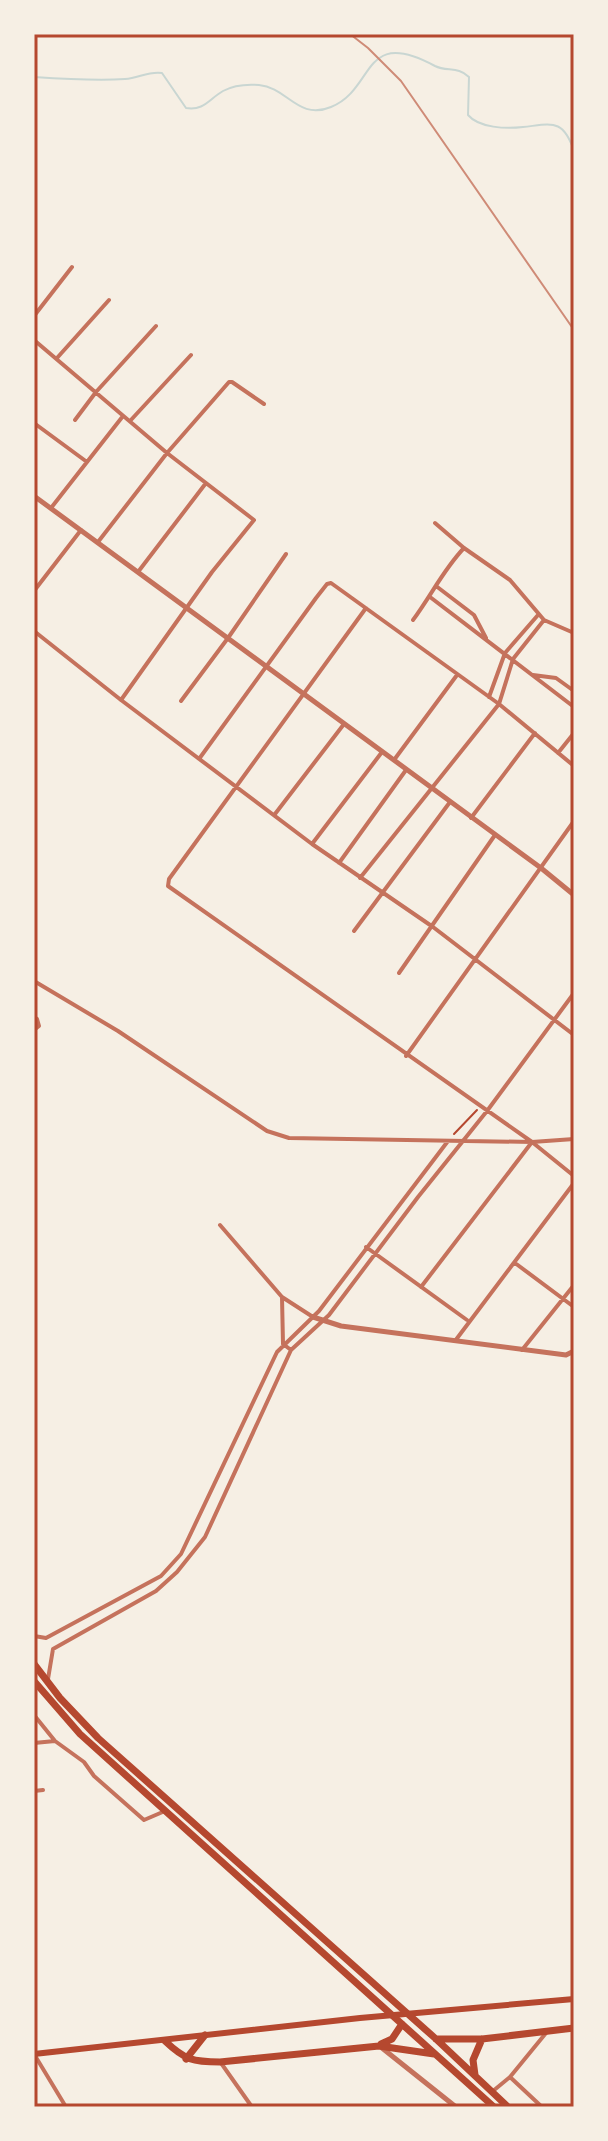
<svg xmlns="http://www.w3.org/2000/svg" width="608" height="2141" font-family="'Varela Round',sans-serif">
	<style>
		.lines { fill: none; stroke-linecap: round; stroke-linejoin: round }
		.stream { stroke: #c9d6d2; stroke-width: 2 }
		.path { stroke: #b5482f; stroke-width: 2 }
		.minor { stroke: #c5725c; stroke-width: 4 }
		.tertiary { stroke: #c5725c; stroke-width: 5 }
		.secondary { stroke: #b5482f; stroke-width: 6 }
		.trunk { stroke: #b5482f; stroke-width: 7 }
		.rail { stroke: #cf8b77; stroke-width: 2 }
		.neatline { fill: none; stroke: #b5482f; stroke-width: 3 }
	</style>
	<rect width="100%" height="100%" fill="#f6efe4"/>
	<g class="lines">
		<path class="stream" d="M34,77C64,79 95,81 125,79C139,78 148,71 162,73L186,108C204,111 209,99 223,91C234,85 246,84 259,85C287,87 298,121 331,107C376,89 361,26 435,66C447,72 458,66 469,77L468,115C479,128 506,129 523,127C552,124 563,118 574,151"/>
		<path class="path" d="M454,1134L477,1110"/>
		<path class="minor" d="M34,316L72,267
			M34,340L167,453L254,520L212,572L121,700
			M57,358L109,300
			M75,420L96,392L156,326
			M130,421L191,355
			M34,423L87,462
			M51,508L123,416
			M435,523L464,548L510,580L544,620L574,633
			M98,542L167,453L229,382H232L264,404
			M138,572L206,483
			M436,586L474,615L486,638
			M34,591L81,530
			M430,597L574,707
			M366,608L169,879L168,886L532,1142L574,1176
			M413,620C431,596 443,570 464,548
			M34,631L121,700L312,844L433,927L574,1035
			M533,675L556,678L574,691
			M489,697L505,653L538,615
			M181,701L228,638L286,554
			M558,753L574,733
			M199,759L316,598L327,584L331,583L499,704L574,766
			M394,760L457,675
			M275,814L344,724
			M471,818L535,733
			M312,844L382,752
			M339,863L406,770
			M360,878L499,704L513,659L544,620
			M354,931L450,802
			M399,973L495,835
			M34,981L118,1031L267,1131L289,1138L532,1142L574,1139
			M34,1017L37,1019L39,1026L34,1030
			M406,1056L574,821
			M220,1225L282,1297L283,1344L291,1350
			M366,1247L467,1320
			M515,1263L574,1307
			M421,1287L532,1142
			M282,1297L313,1317
			M455,1341L574,1183
			M522,1350L574,1285
			M34,1636L46,1638L161,1576L181,1554L277,1352L319,1311L448,1141
			M48,1679L53,1649L156,1591L177,1572L205,1537L291,1350L329,1315L418,1197L487,1111L574,993
			M34,1715L55,1741L84,1762L94,1776L144,1820L165,1811
			M34,1743L55,1741
			M34,1791L43,1790
			M34,2054L66,2107
			M221,2063L252,2107
			M510,2077L546,2033
			M493,2091L510,2077L542,2107"/>
		<path class="tertiary" d="M34,496L541,868L574,895
			M313,1317L341,1326L566,1355L574,1351
			M382,2048L456,2107"/>
		<path class="secondary" d="M34,2054L360,2018L574,1999"/>
		<path class="trunk" d="M34,1664L60,1698L98,1738L436,2039L508,2107
			M34,1681L80,1734L494,2107
			M436,2039H482L574,2028
			M165,2041C185,2060 193,2062 220,2062L379,2046L434,2054
			M381,2044L392,2039L402,2024
			M186,2059L205,2035
			M475,2075L473,2060L482,2039"/>
		<path class="rail" d="M350,34L368,48L401,81L574,330"/>
	</g>
	<rect width="608" height="2141" fill="none" stroke="#f6efe4" stroke-width="72"/>
	<rect x="36" y="36" width="536" height="2069" class="neatline"/>
</svg>
